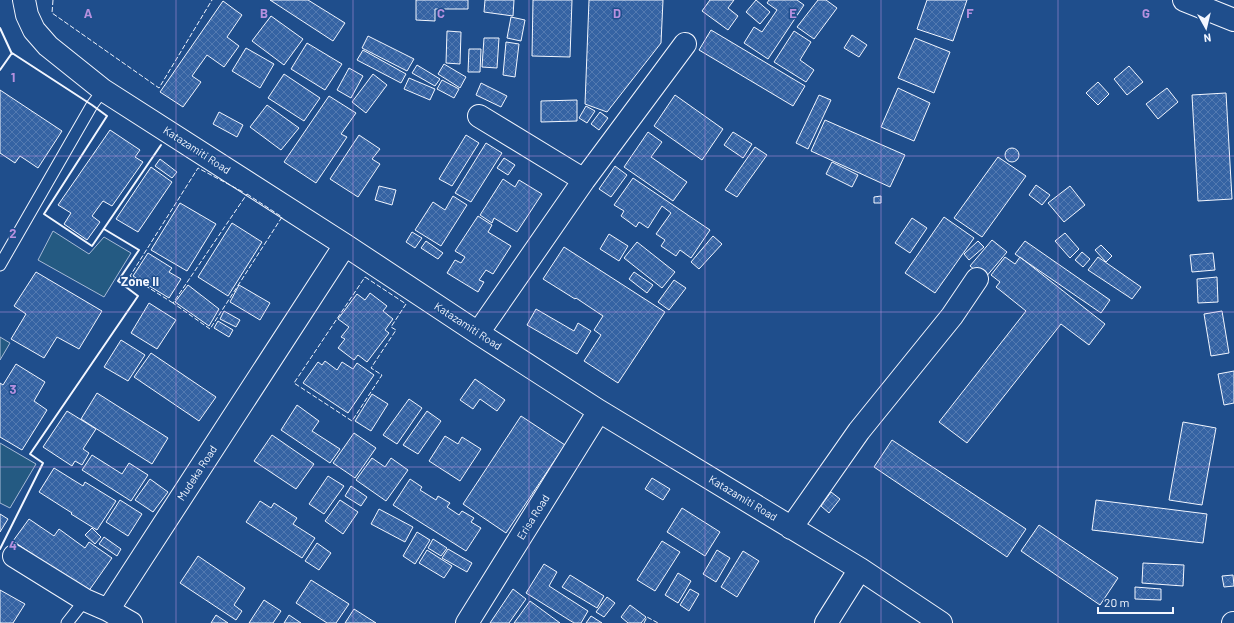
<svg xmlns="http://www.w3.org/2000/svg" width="1234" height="623" font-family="Barlow,sans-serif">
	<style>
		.garden { fill: #245a82; stroke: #a8bbd7 }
		.building { fill: url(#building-cross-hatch); stroke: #f2f6ff }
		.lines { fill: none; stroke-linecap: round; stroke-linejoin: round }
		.lane-casing { stroke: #f2f6ff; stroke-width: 13 }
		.street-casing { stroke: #f2f6ff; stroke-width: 24 }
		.secondary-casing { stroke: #f2f6ff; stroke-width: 24 }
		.lane { stroke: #1f4e8c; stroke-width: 11 }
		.street { stroke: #1f4e8c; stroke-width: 22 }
		.secondary { stroke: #1f4e8c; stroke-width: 22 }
		.fence { stroke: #f2f6ff; stroke-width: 1; stroke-dasharray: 5 2; stroke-linecap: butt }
		.wall { stroke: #f2f6ff; stroke-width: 2 }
		.grid { fill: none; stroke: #b691df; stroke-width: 1; stroke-opacity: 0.55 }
		.labels { text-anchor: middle; stroke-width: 3; stroke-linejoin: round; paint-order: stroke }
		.street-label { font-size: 11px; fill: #f2f6ff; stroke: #1f4e8c }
		.quarter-label { font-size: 13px; font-weight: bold; fill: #f2f6ff; stroke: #1f4e8c }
		.grid-label { font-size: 13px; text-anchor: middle; font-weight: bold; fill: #b691df; stroke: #1f4e8c; stroke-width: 3; stroke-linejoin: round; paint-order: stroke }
	</style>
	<defs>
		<pattern id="building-cross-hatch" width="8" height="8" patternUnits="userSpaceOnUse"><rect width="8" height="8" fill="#3563a3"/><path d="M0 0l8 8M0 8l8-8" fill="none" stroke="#537ab1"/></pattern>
	</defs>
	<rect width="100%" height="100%" fill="#1f4e8c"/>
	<path class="garden" d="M53,231L89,254L104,237L131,253L104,297L38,260Z
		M0,337L10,343L0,360Z
		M0,443L36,464L10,508L0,503Z"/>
	<path class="building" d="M270,0H308L345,23L333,41Z
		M416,0H468V9H435V21L416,20Z
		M485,0H514L513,16L484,12Z
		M533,0H572L570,57L532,56Z
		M589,0H663L661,43L607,112L585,104Z
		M710,0H734L728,8L738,16L728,30L702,11Z
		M756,0L770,12L760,24L746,12Z
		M769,0H797L804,5L768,59L744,43L754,27L762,32L777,10L767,3Z
		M818,0H826L837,8L814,39L797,27Z
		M927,0H967L953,41L917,29Z
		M223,1L242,15L227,37L239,46L224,67L207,55L192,76L201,82L183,107L160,92Z
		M271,16L303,39L284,65L252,41Z
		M511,17L525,20L521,41L507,38Z
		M711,30L805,86L793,106L699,50Z
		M447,31L461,32L460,64L446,63Z
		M794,31L811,42L800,60L814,70L806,82L774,62Z
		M852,35L867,45L859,57L844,48Z
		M368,36L414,59L407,71L362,48Z
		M484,38H499L497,68L482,67Z
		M915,38L950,52L934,93L898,78Z
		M506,42L519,44L515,77L503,75Z
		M307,43L342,64L325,90L291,69Z
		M246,48L274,64L260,88L232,71Z
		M469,49H481L480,72H468Z
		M363,50L406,74L401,83L357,60Z
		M444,64L466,77L460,88L438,74Z
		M417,65L440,79L435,86L412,73Z
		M1129,66L1143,82L1127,95L1114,79Z
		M349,68L363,76L351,98L337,90Z
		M284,74L320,98L304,121L268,98Z
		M373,74L387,85L366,113L352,102Z
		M409,78L435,89L430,100L404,89Z
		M442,80L459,89L454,98L437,89Z
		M1098,82L1109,94L1098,105L1086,93Z
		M481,83L507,96L501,107L476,95Z
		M898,88L930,103L914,141L881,127Z
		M1167,88L1178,102L1158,119L1146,104Z
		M0,90L62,131L38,168L20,156L15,163L0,153Z
		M1226,93L1232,199L1198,201L1192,95Z
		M675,95L723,129L702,160L654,126Z
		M819,95L831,100L808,149L796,143Z
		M329,96L356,113L341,134L347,137L316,183L284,162Z
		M577,100V121L541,122V101Z
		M267,105L299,128L281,150L250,127Z
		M586,106L595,111L587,123L579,118Z
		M219,112L243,125L237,137L213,124Z
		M600,112L608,118L599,130L591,124Z
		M825,120L905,155L890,187L811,151Z
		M110,130L140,150L135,157L143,162L112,206L103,201L92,216L100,222L87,240L64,224L71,213L58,205Z
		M648,132L662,142L651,157L687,182L673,201L624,167Z
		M733,132L752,144L743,158L724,145Z
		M359,135L380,149L372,159L380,164L358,197L330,179Z
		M466,135L479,143L452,186L439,179Z
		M486,143L502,153L471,202L455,193Z
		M755,147L767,155L737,197L725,190Z
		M1005 155a7 7 0 1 1 14 0a7 7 0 1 1-14 0Z
		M998,157L1026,176L982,237L954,218Z
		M504,158L515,165L508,175L497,168Z
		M160,159L177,172L172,178L155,166Z
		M832,162L858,175L852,187L826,174Z
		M615,166L627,175L611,197L599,189Z
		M151,167L172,182L138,232L116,219Z
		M633,178L710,230L691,258L680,250L676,256L661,246L665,240L656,234L671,213L662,206L648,228L639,222L636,227L621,216L624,211L614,205Z
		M503,179L515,187L519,180L542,194L517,232L494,218L492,223L480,215Z
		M1036,185L1050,195L1042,205L1029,195Z
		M379,186L396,190L392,205L375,200Z
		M1070,186L1085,205L1064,222L1048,203Z
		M453,196L467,205L441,246L415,230L433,202L445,210Z
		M881,196V203H874V197Z
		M180,203L216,224L187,271L151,250Z
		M478,216L492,225L488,232L511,246L493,274L486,270L479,280L484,282L478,292L447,273L455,260L461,263L465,257L455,251Z
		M944,217L974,238L935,293L905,273Z
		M912,218L927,228L910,253L895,243Z
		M232,223L262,242L228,296L198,277Z
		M412,232L422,238L415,248L406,242Z
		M1065,233L1079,249L1070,258L1055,241Z
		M609,234L628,246L619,261L600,249Z
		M713,236L722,244L699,269L691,262Z
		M992,240L1007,252L985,278L970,266Z
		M426,241L443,253L438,259L421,248Z
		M978,241L984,247L969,260L964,254Z
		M1025,241L1110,300L1101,313L1015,254Z
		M637,242L675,272L662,288L624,258Z
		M1101,245L1112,256L1106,262L1095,250Z
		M564,247L665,312L618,383L584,361L601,335L594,330L603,316L576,298L575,299L543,279Z
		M1082,252L1090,259L1083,267L1075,260Z
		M148,253L172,268L169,272L181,279L169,298L133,276Z
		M1213,253L1215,270L1192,272L1190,255Z
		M1005,257L1015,264L1020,257L1105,324L1089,345L1061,324L967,443L939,422L1026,311L996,287L1000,282L991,275Z
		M1098,257L1141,287L1132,299L1088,270Z
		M36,272L102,311L79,349L57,337L44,358L11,339L26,314L14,306Z
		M634,272L653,285L647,293L629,279Z
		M1217,277L1218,302L1198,303L1197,279Z
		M674,280L686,288L669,310L658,302Z
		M188,285L219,309L209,326L175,302Z
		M239,285L270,303L260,320L230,302Z
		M370,293L387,306L383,311L393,319L385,330L389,333L367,362L358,355L354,360L338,348L345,339L341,337L349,327L338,319L357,294L365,300Z
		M149,303L176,320L157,349L131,333Z
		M536,309L574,331L578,323L591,331L577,354L527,325Z
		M224,311L240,320L236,327L220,319Z
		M1222,311L1229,353L1211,356L1204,314Z
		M218,321L233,330L229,337L214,328Z
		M121,340L145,355L128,381L104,367Z
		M151,353L216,397L199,421L134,377Z
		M325,361L337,370L342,362L353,369L357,363L374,375L348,413L303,383L318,362L322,365Z
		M16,364L45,382L34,401L47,410L22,450L0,437V383L3,385Z
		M1234,371V403L1224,405L1218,374Z
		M475,379L505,400L497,411L480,399L473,409L460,400Z
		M97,393L168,438L152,464L81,419Z
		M372,394L388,404L371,431L355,421Z
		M409,399L422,408L397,444L383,435Z
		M297,405L319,421L312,431L340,449L330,463L281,430Z
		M67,411L96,429L83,449L89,453L82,465L75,461L72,466L43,447Z
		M427,411L441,421L418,454L403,445Z
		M521,416L565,445L506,533L463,504Z
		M1183,422L1216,428L1202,505L1169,500Z
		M354,433L376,448L355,478L333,463Z
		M272,435L314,464L296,489L254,461Z
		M445,436L458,444L462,437L481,449L460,481L429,461Z
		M892,440L1026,529L1007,557L874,467Z
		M92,455L122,474L129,463L148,475L131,501L82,470Z
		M372,458L385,467L391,458L408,470L386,501L356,480Z
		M54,468L83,486L85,482L116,501L97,530L71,514L72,513L39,492Z
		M328,476L344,486L324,514L309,504Z
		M652,478L670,489L663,500L645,489Z
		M150,479L168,492L153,512L135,500Z
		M410,479L422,487L420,490L436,500L438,496L450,503L447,507L459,515L462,511L474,518L471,522L481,528L466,551L393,505Z
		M351,486L367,497L361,506L345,496Z
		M831,492L840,499L829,513L821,506Z
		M120,500L142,514L128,536L106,522Z
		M340,500L358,512L343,534L325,521Z
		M1096,500L1207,514L1203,543L1092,530Z
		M260,501L271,508L274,503L297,518L293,524L315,538L302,558L246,522Z
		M682,508L720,532L705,556L667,532Z
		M379,509L413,527L405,542L371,524Z
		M0,514L8,519L0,532Z
		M29,519L54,536L59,529L85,548L89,542L112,558L88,592L13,541Z
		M1039,525L1118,578L1100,605L1021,551Z
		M92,528L101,537L95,544L85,535Z
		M417,532L430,540L415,564L403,556Z
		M104,537L121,549L117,556L99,544Z
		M433,539L447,548L441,556L428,548Z
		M662,541L680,552L655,591L637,580Z
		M317,543L331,553L319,570L305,561Z
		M448,549L472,563L467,572L442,558Z
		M427,550L452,566L444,578L419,563Z
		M717,550L730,558L716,582L703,574Z
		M743,551L759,561L737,597L721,587Z
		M198,556L245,588L234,605L242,611L236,620L180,583Z
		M1143,563L1184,565L1183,586L1142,583Z
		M544,564L557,572L549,586L588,611L581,623H574L526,593Z
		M678,573L691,581L678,603L665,595Z
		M570,575L604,596L597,608L562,587Z
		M1233,575L1234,586L1224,587L1222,576Z
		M311,580L349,604L336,623H327L296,603Z
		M1135,587L1161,589V600L1135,599Z
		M513,589L526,599L509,623H490Z
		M690,589L699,594L689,611L680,605Z
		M0,590L25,604L13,623H0Z
		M607,597L615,603L604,617L596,612Z
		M264,600L281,611L273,623H249Z
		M530,601L560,623H514Z
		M630,605L646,617L641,623H628L621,617Z
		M354,609L376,623H345Z
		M216,615L228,623H211Z
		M289,615L301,623H284Z
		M591,616L602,623H586Z"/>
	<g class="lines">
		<g class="lane-casing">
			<path id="lane" d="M0,265L92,105L103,90
				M67,623L85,600"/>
		</g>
		<g class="street-casing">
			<path id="street" d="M24,0L27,15L34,30L48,46L103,90L345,245L478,333L599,411L860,569L941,623
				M479,116L584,180
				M478,333L584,180L685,44
				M791,528L859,431L952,316L977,279
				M14,556L85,600L108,610L131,623
				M108,610L345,245
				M467,623L599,411
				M826,623L860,569"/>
		</g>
		<g class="secondary-casing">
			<path id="secondary" d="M1184,0L1234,20
				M1233,623H1234"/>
		</g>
		<use href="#lane" class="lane"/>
		<use href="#street" class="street"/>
		<use href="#secondary" class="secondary"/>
		<path class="fence" d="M53,0L52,13L159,88L212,0
			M247,194L282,217L210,329L173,303Z
			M365,277L406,304L391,327L396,330L371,368L382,375L352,421L294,383Z
			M173,303L130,276L198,168L243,192
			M644,623L647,617L658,623"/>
		<path class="wall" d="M0,28L12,54
			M0,70L12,53L92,105L107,116L44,214L92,246L161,145
			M0,549L43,463L30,454L138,296L118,281L139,250L104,229"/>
	</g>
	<path class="grid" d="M176,0V623M353,0V623M529,0V623M705,0V623M881,0V623M1058,0V623M0,156H1234M0,312H1234M0,467H1234"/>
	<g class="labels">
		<g class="street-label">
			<text transform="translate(197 150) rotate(33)" y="4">Katazamiti Road</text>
			<text transform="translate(468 326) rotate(33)" y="4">Katazamiti Road</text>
			<text transform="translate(197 473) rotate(-57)" y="4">Mudeka Road</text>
			<text transform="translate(743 498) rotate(31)" y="4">Katazamiti Road</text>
			<text transform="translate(533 517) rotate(-58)" y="4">Erisa Road</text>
		</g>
		<g class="quarter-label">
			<text x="140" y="286">Zone Ii</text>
		</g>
	</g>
	<g class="grid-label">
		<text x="88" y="18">A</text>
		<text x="264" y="18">B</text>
		<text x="441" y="18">C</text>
		<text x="617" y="18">D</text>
		<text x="793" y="18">E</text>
		<text x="970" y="18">F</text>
		<text x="1146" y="18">G</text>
		<text x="13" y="82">1</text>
		<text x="13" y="238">2</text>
		<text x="13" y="394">3</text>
		<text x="13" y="550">4</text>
	</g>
	<g transform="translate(1206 28) rotate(172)" stroke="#1f4e8c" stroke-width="3" paint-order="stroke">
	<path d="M0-3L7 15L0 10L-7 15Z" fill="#f2f6ff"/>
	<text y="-6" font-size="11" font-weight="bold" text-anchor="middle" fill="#f2f6ff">N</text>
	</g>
	<path d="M1098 607v6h75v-6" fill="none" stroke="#f2f6ff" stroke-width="2"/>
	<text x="1104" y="607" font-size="12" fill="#f2f6ff" stroke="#1f4e8c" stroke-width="3" paint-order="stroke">20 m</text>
</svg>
